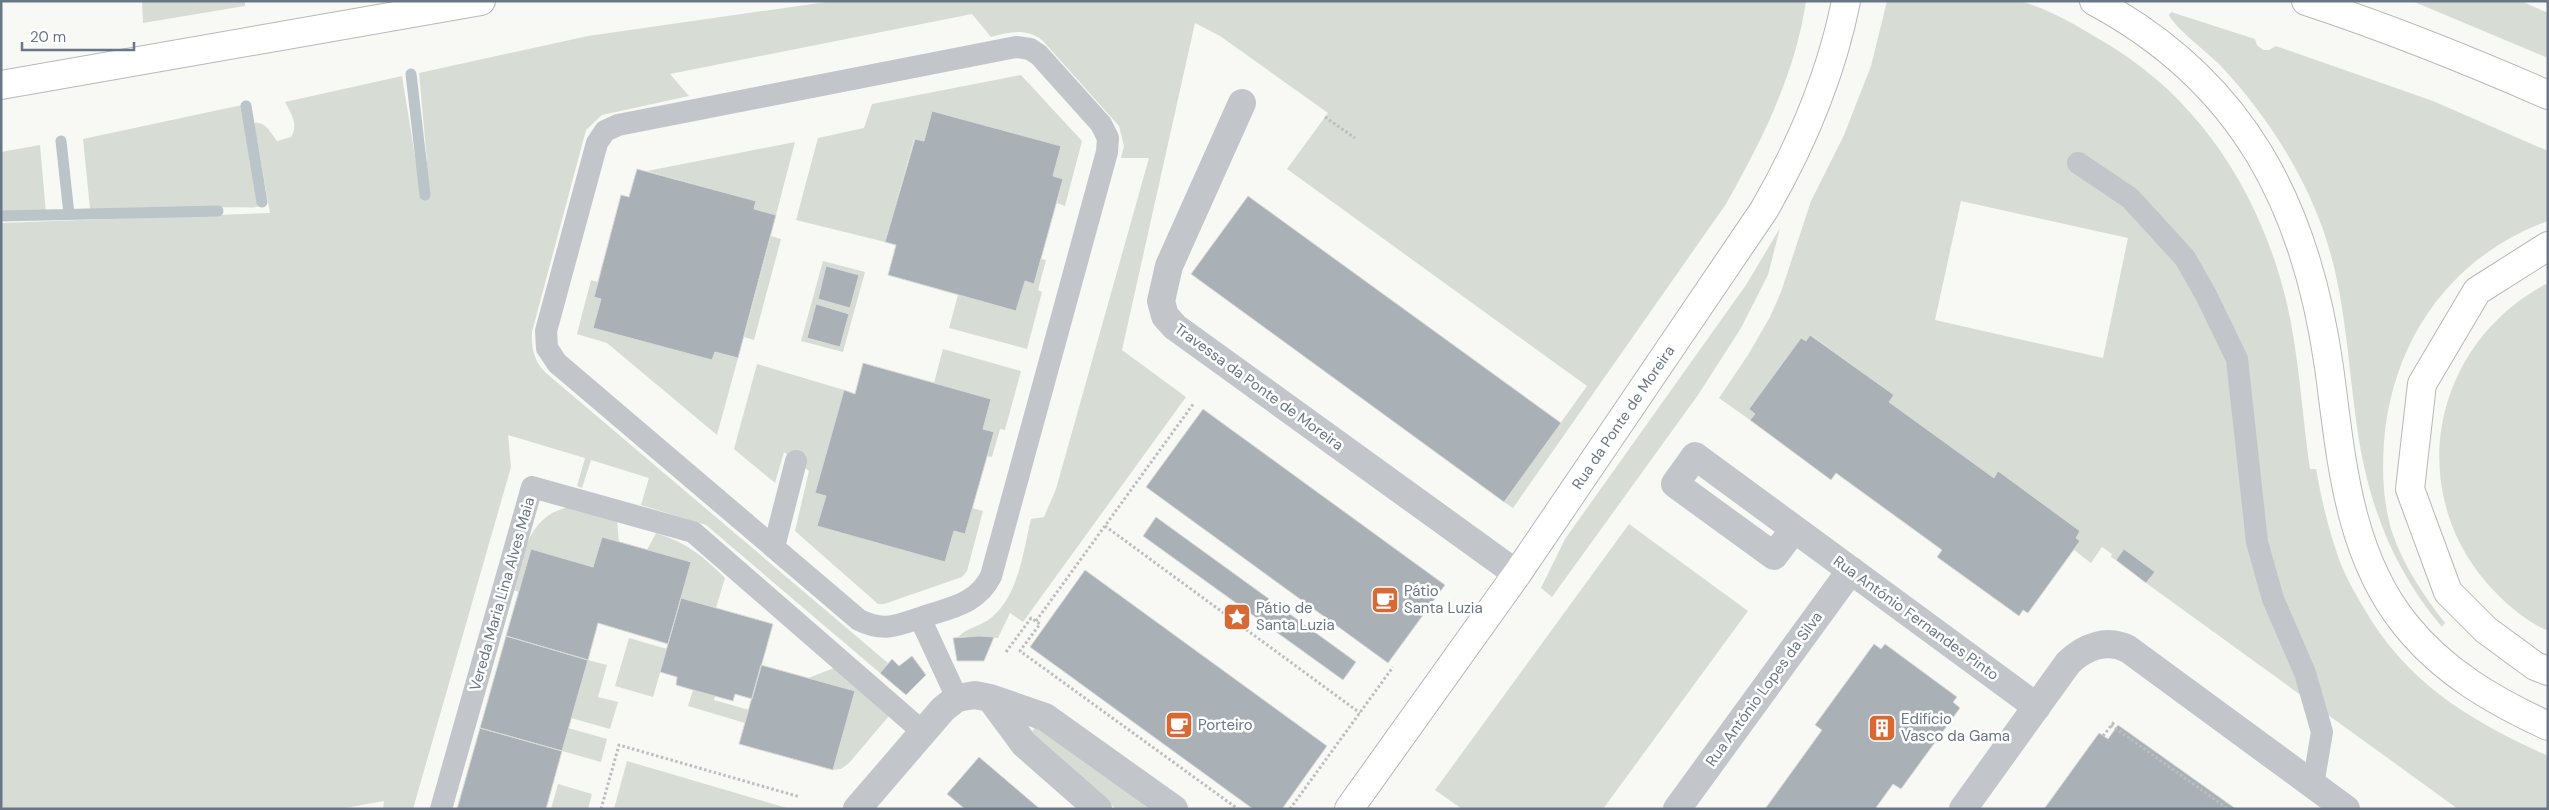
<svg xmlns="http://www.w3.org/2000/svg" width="2549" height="810" font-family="'DM Sans',sans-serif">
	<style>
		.green { fill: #d7ddd5; fill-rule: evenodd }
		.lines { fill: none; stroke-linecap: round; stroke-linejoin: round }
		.stream { stroke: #bbc4c9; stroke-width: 11 }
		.building { fill: #a9b0b6; stroke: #d9dad8 }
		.secondary-casing { stroke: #b4b9be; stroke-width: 30 }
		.highway-casing { stroke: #b5b8bc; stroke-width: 30 }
		.path { stroke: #bcbec1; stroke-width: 3; stroke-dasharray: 2.5 2.5; stroke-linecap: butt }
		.lane { stroke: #c2c5c9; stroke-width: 22 }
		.street { stroke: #c2c5c9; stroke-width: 28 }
		.secondary { stroke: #fff; stroke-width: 28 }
		.highway { stroke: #fff; stroke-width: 28 }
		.labels { text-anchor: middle; stroke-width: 5; stroke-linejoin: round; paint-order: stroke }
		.street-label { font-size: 15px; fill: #697685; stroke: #fff }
		.poi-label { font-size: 15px; fill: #697685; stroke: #fff; text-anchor: start }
	</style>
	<rect width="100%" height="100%" fill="#f8f8f5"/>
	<path class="green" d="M142,1H245V6L143,23Z
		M833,1H1806C1795,75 1762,140 1726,204L1513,508L1504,502L1587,386L1287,169L1328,113L1220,36L1195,23L1122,350L1186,397L1023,622L1010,613L998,638L979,636L958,637C966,628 981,626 991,618C1019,595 1023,552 1031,519L1044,517L1056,489L1149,158H1121L1124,146L1119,126L1042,40C1025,28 1010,32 991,37L972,14L670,74L689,96L602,115L586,130L532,332C531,348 534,361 546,373L888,663L880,673L706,525L641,505L649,478L591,460L582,488L577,486L585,458L508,435L511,467L413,809H383L384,801L339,809H1V223L270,213L254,123C265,121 271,133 277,141L291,137C299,124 291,114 285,102L402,76L416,163L427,161L419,73L588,36Z
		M1887,1C1918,1 1950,1 1981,1C1993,1 2008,0 2019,1C2050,8 2087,32 2114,48C2211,109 2270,213 2291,323C2300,372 2303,421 2310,469H2316C2321,496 2327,524 2336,550C2342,570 2352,588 2362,605C2406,683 2469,720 2548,756V809H2458L2146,583L2154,572L2124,550L2116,560L2111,557L2112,554L2102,547L2091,563L2074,550L2080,541L2076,538L2080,531L1999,472L1994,478L1889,402L1894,395L1811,335L1806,341L1801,338L1749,409L1755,414L1750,420L1719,398L1748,355L1770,317L1781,292L1811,201L1844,135L1871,66ZM1961,201L2128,238L2103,358L1935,320Z
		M2412,1H2521L2548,13V58Z
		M2171,12L2255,39L2257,45L2263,50H2269L2276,46L2433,101L2548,151V221C2451,256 2392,340 2384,442C2382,473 2383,502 2392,532C2403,565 2424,596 2445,623L2442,627C2402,580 2377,526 2364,466C2347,386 2350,301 2321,224C2299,165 2263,111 2220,65C2208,53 2174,27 2169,15Z
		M1021,75L1082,141L1065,206L1057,203L1063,179L1053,176L1061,146L933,111L924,141L914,139L885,242L796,220L818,138L864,128L872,104Z
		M242,105L258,207L90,209L83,139Z
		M795,142L776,215L754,209L756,201L647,171Z
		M40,145L46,213H1V152Z
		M1780,228L1768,275L1741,328L1698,395L1552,597L1541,588L1565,539L1746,285Z
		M771,236L781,239L754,340L744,337Z
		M1041,259L1046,260L1038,290L1042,292L1027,349L949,328L958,295L1016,311L1025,281L1034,284Z
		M823,261L865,272L843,352L801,341ZM826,266L859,275L850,308L818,299ZM816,304L849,314L840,347L807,338Z
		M591,280L598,282L594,297L601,299L593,328L712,360L715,352L738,358L717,435L607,343L577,334Z
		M2548,283V631C2524,620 2503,602 2486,582C2403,485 2435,341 2548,283Z
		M943,349L1021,371L1005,430L1000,429L992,457L987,456L994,432L983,429L991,399L934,383Z
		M757,364L844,390L826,496L818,525L945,562L954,531L965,534L972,508L983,511L967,571L962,577L884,604H878L795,531L809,471L784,452L775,483L734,449Z
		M565,508H577L617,520L619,542L602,537L593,567L531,549L519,592L513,590C523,557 527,518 565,508Z
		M1629,524L1748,611L1603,809H1462L1435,790Z
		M656,533C687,543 702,555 725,578L716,608L681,598L691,562L647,550Z
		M629,638L667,649L653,697L615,686Z
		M588,660L607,665L598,697L618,702L610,729L571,718Z
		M834,668L889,716L849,763L841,769L833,770L855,691L808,678Z
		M693,690L715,696L714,700L749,710L745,723L688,706Z
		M1035,727L1152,809H1116L1034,736L1032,732Z
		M568,728L607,739L601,762L562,751Z
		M627,761L790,809H614Z
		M558,784L592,794L588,809H551Z"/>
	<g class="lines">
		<path class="stream" d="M411,74L425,195
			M246,106L262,202
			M61,141L69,214
			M1,216L218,211"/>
	</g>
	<path class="building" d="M932,111L1061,146L1053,176L1063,179L1034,284L1025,281L1016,311L888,275L896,245L885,242L915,139L924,141Z
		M637,169L756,201L754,209L776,215L738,358L715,352L712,360L593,328L601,299L594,297L617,210L621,195L629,197Z
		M1248,196L1561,423L1504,502L1191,274Z
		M826,266L859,275L850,308L818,299Z
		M816,304L849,314L840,347L807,338Z
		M1810,335L1894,395L1889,402L1994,478L1998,471L2080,531L2076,538L2080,541L2028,613L2023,610L2019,616L1937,557L1942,550L1836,473L1831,480L1750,420L1755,414L1749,409L1801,338L1806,341Z
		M863,363L991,399L983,429L994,432L965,534L954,531L945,562L817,526L826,496L815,493L844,390L855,394Z
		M1203,409L1445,585L1388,663L1146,487Z
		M1156,517L1356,662L1343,680L1143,536Z
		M602,537L691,562L668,644L598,623L588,660L506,636L531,549L593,567Z
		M2124,549L2155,572L2146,583L2116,560Z
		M1085,570L1327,746L1282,809H1253L1030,647Z
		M681,598L773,624L752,699L735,694L733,701L693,690L676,685L677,677L660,672Z
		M506,636L588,660L562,751L480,728Z
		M979,636L994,637L984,661H957L953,638Z
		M1874,644L1881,649L1885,644L1957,697L1953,702L1960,708L1901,789L1893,784L1875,809H1765L1822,730L1815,725Z
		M912,656L926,675L906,695L880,673L892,659L899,666Z
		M761,665L855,691L833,770L739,744Z
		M2118,725L2236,809H2044L2099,733L2108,739Z
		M480,728L562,751L546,809H457Z
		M979,757L1040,809H965L947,794Z"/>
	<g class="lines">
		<g class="secondary-casing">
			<g id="secondary">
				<path id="s1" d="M1349,809L1517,574L1764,210C1802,144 1831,76 1846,1"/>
			</g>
		</g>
		<g class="highway-casing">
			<path id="highway" d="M2094,1C2243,81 2306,205 2329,367C2341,455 2347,552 2405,624C2443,672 2494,701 2548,726
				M2306,1C2388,28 2468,60 2548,95
				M1,85L481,1
				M2548,246L2477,291L2422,384L2410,489L2448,592L2486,630L2535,666L2548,671"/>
		</g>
		<path class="path" d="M1325,117L1355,138
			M1105,526L1360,713
			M1036,621L1194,403
			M1006,652L1031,618L1040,624L1020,651L1238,809
			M2111,725L2228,809
			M2103,736L2114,722
			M601,809L619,745L800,797
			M1290,809L1393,667"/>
		<path class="lane" d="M2078,163L2130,198L2185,258L2206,295L2237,359L2257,542L2273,599L2305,673L2322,732L2313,785
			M774,547L796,461
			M920,618C895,626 884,632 859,620L557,363L547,348L546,331L597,143L605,131L618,125L1016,47L1030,49L1039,55L1101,124L1108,138L1107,152L991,576C977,605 948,608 920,618L957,698
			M441,809L532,487L693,532L923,732"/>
		<path class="street" d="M1242,103L1169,266L1161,301L1165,316L1175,327L1517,574
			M1794,529L1774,556L1675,484L1695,456L2037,707
			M990,698L1024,744L1098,809
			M857,809L943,709L957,698L975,695L990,698L1045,717L1174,809
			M1677,809L1851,570
			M1963,809L2068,663C2084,647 2107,638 2128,649L2346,809"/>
		<use href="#secondary" class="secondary"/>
		<use href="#highway" class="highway"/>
	</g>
	<defs>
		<g id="cafe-square" transform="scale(1.4375)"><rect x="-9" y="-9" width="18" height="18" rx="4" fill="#d96934" stroke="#fff"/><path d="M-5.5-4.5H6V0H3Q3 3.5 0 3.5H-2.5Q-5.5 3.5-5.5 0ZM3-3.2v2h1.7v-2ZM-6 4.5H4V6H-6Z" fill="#fff"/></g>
		<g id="sight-square" transform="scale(1.4375)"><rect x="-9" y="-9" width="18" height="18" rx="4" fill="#d96934" stroke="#fff"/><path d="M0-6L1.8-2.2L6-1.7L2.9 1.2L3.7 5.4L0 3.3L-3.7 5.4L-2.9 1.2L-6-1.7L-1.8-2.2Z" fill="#fff"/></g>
		<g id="building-square" transform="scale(1.4375)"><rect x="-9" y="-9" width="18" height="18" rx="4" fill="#d96934" stroke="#fff"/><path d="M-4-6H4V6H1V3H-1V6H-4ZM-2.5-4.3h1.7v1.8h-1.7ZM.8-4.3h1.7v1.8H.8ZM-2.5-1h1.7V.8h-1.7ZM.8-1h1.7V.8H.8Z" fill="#fff"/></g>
	</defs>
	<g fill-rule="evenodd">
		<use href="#cafe-square" x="1385" y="600"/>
		<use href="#sight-square" x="1237" y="617"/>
		<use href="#cafe-square" x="1179" y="725"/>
		<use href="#building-square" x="1882" y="728"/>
	</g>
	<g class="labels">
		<g class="street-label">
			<text transform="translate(1259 387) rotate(36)" y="5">Travessa da Ponte de Moreira</text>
			<text dy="5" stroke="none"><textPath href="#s1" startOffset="478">Rua da Ponte de Moreira</textPath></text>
			<text transform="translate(502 594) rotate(-74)" y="5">Vereda Maria Lina Alves Maia</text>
			<text transform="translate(1916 618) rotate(36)" y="5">Rua António Fernandes Pinto</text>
			<text transform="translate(1764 689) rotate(-54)" y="5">Rua António Lopes da Silva</text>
		</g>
		<g class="poi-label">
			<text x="1404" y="596">Pátio<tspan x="1404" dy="17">Santa Luzia</tspan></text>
			<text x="1256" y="613">Pátio de<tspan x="1256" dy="17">Santa Luzia</tspan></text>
			<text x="1901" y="724">Edifício<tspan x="1901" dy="17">Vasco da Gama</tspan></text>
			<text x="1198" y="730">Porteiro</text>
		</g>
	</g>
	<rect width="2549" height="810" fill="none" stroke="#697685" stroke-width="5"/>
	<path d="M22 42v8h112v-8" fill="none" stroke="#697685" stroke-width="2.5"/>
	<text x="30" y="42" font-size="15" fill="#697685" stroke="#ffffff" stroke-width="4" paint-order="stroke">20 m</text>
</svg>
